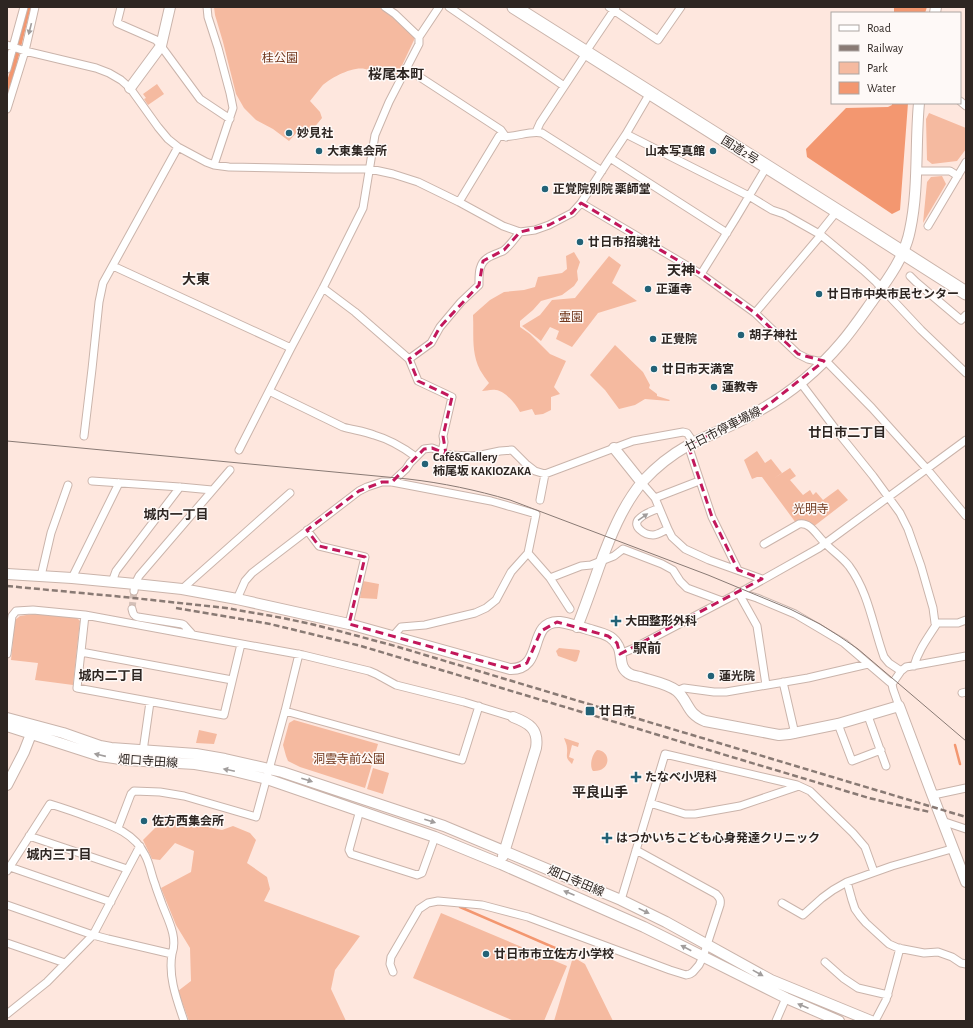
<svg xmlns="http://www.w3.org/2000/svg" width="973" height="1028" font-family="'Alegreya Sans','Noto Sans JP',sans-serif">
	<style>
		.green { fill: #f5baa0 }
		.water { fill: #f39770 }
		.lines { fill: none; stroke-linecap: round; stroke-linejoin: round }
		.stream { stroke: #f39770; stroke-width: 2.5 }
		.street-tunnel { stroke: #d4c0b8; stroke-width: 7; stroke-dasharray: 7 3.5; stroke-linecap: butt }
		.street-casing { stroke: #cab4ab; stroke-width: 9 }
		.secondary-casing { stroke: #cab4ab; stroke-width: 12 }
		.highway-casing { stroke: #cab4ab; stroke-width: 15 }
		.street { stroke: #fff; stroke-width: 7 }
		.secondary { stroke: #fff; stroke-width: 10 }
		.highway { stroke: #fff; stroke-width: 13 }
		.tram { stroke: #897a74; stroke-width: 1 }
		.rail { stroke: #897a74; stroke-width: 2.5; stroke-dasharray: 6 3; stroke-linecap: butt }
		.oneway { fill: #a19d9c }
		.marked { fill: none; stroke: #c2185b; stroke-width: 3; stroke-dasharray: 8 5; stroke-linejoin: round }
		.poi-dot { fill: #226277; stroke: #fef9f7; stroke-width: 1.5 }
		.labels { text-anchor: middle; stroke-width: 3; stroke-linejoin: round; paint-order: stroke }
		.park-label { font-size: 12px; fill: #70361b; stroke: #fef9f7 }
		.poi-label { font-size: 12px; font-weight: bold; fill: #2e2622; stroke: #fef9f7; text-anchor: start }
		.street-label { font-size: 12px; fill: #2e2622; stroke: #fef9f7 }
		.neighbourhood-label { font-size: 13px; font-weight: bold; fill: #2e2622; stroke: #fef9f7 }
		.quarter-label { font-size: 14px; font-weight: bold; fill: #2e2622; stroke: #fef9f7 }
	</style>
	<rect width="100%" height="100%" fill="#fee7de"/>
	<path class="green" d="M214,7H381L394,15L414,37V40L397,76C389,79 381,76 373,73C370,72 368,69 365,69C353,66 330,78 322,86C318,91 314,96 310,101L320,112L322,118C314,128 313,131 299,130L289,141L273,129L256,120L244,108L236,94L223,42L215,15Z
		M157,84L164,94L148,105L144,99L146,98L143,94Z
		M929,113L966,128V149L957,161L932,164L927,160L926,119Z
		M942,176L946,184L923,223L927,182L931,177Z
		M574,252L580,262L577,271L578,280L574,286L562,295L541,301L533,310L520,321V327L530,334L550,354L566,361L554,387L560,394L551,397V410L543,414L535,415L532,409L520,412C516,404 505,391 496,390C491,389 486,391 482,391L489,383C486,379 483,375 480,370C471,352 474,335 473,315L490,300L504,292L524,290L535,287L538,277L562,273L567,269L566,256Z
		M609,256L621,265L612,283L637,301L598,313L572,347L556,339L559,331L550,327L541,341L522,326L540,315L552,300L575,298Z
		M615,345L643,372L650,385L649,388L657,394V396L670,400L669,401L645,399L635,405L619,409L605,390L590,375Z
		M757,451L765,463L771,459L782,473L773,479L790,468L796,476L790,480L803,495L810,490L813,495L816,492L823,500L838,489L848,500L813,527L796,523L762,477H757L752,479L744,460Z
		M363,581L379,584L377,599L360,598Z
		M33,614L76,617L80,621L73,685L35,680L38,663L11,660L15,620L20,616Z
		M559,648L579,650L580,651L577,661L575,662L558,656L556,651Z
		M294,720L378,744L365,788L300,767L288,761L286,756L283,745L289,723Z
		M199,730L217,734L214,744L196,743Z
		M564,738L579,743L578,747L572,745L569,757L574,759L572,764C564,757 568,756 567,748C567,745 565,741 564,738Z
		M597,750C612,751 611,772 593,771C589,766 592,754 597,750Z
		M373,768L389,773L383,794L367,789Z
		M167,818L222,830L233,826L250,833L256,840L247,863L267,877L270,889L264,901L360,936L335,970L331,989L346,1021H189L178,991L191,981L190,948L176,925L161,888L191,872L194,851L175,843L160,860L152,859L143,840L159,824Z
		M441,913L567,966L544,1021H514L413,978Z
		M573,957L585,964L613,1021H554Z"/>
	<path class="water" d="M26,7H31L16,67L7,96V81L14,59Z
		M894,7H927L925,13H894Z
		M892,103H908L900,210L892,214L807,157L806,149L846,108L888,107L892,105Z"/>
	<g class="lines">
		<path class="stream" d="M955,745L960,764
			M460,907L569,954"/>
		<path class="street-tunnel" d="M132,609L134,591"/>
		<g class="street-casing">
			<path id="street" d="M121,7L117,23L156,40L161,46L200,99L230,119
				M207,7L208,17L218,48L230,93L233,108L214,165
				M385,7L395,14L419,37
				M449,7L564,86
				M609,7L658,40L681,7
				M7,45L25,51L96,68L109,73L121,80L130,88L158,127L168,139L178,147L206,162L214,165L229,167L335,169H370L393,174L418,182L459,202L503,226L520,232L535,230L549,225L572,213L581,203L610,158L626,134L650,93
				M406,68L501,130L506,137
				M7,69L24,7
				M960,101L966,106
				M7,109L25,51L35,7
				M536,132L540,123L583,58L589,47L616,7
				M626,134L749,196L772,210L784,214L821,235L863,270L876,282L921,330L966,373
				M610,158L727,233
				M917,171H950L958,176
				M459,202L499,136C514,139 528,130 542,133L602,171
				M581,203L701,274L755,313L798,354L808,359L817,361H824
				M928,226L966,162
				M113,266L291,348
				M701,274L736,218L767,166
				M910,276L916,282L961,320L966,315
				M323,288L355,312L409,359
				M755,313L821,235V231L837,211
				M825,360L872,408L927,469L966,516
				M800,382L840,435L873,476L900,513L908,529L921,566L933,608L935,623H958L966,620
				M269,391L343,427C353,430 364,431 374,435C388,439 404,448 416,457
				M84,436L92,369L99,302L103,283L178,147
				M688,445L712,517L738,570
				M239,450L291,348L323,288L363,208L375,135L389,102L419,44V37L439,7
				M442,452L444,442L443,436L452,397L418,381L409,359L431,343L440,327L461,302L479,285C479,275 478,263 489,257C493,255 498,253 503,251C509,247 515,238 520,232
				M92,481L180,487L212,490
				M392,482L406,469L410,463L424,449L432,448L450,455L471,456L481,455L500,451L512,450L526,464L535,471L545,474
				M642,483L655,498L668,529L672,537L685,549L709,560L762,579
				M655,498L699,481
				M540,500L545,474L633,441L683,432L687,433L694,443
				M659,508C653,511 645,513 640,518C630,526 645,535 653,535C658,535 663,531 668,529
				M307,530L319,546L365,557L349,624
				M764,544L799,524C810,522 816,534 823,541C831,550 842,557 849,566C869,593 873,627 884,657L889,663L901,671
				M528,553L550,578L570,609
				M41,576L51,533L68,485
				M72,578L119,483
				M550,578L581,566L591,565L614,556L623,549L662,564L673,570L680,581L687,588L722,601
				M112,582L116,571L180,487
				M182,589L290,493
				M134,591L135,584L139,576L230,470
				M738,592L757,598L795,614L844,643L892,684
				M738,592L757,626L766,685
				M237,599L245,581L252,573L359,491L367,487L382,482H392L491,501L536,514L528,553L511,572L496,600L486,608L475,613L425,625L401,627L393,636
				M132,609C133,614 134,616 138,617L182,624L184,625L193,635L303,655L369,671L376,674L396,685L464,702L513,717
				M193,635L85,615L77,688L224,715L241,644
				M81,652L232,680
				M7,654L12,616L16,611L33,610L85,615
				M620,654L632,649L748,588L819,548L966,440
				M914,666C918,651 927,639 936,625L935,623
				M783,682L795,734
				M677,691L684,688L714,692H726L808,678L868,664
				M962,693L966,692
				M899,706L893,689L892,684L901,671L906,667L939,661L966,656
				M285,711L462,760L479,706
				M868,716L886,766
				M838,724L852,761L881,750
				M143,751L150,702
				M932,794H938L966,788
				M650,803L685,814H695L740,806L799,786
				M360,810L349,850L351,854L417,875L422,873L435,837
				M942,821L966,829
				M118,828L131,794L134,791L160,792L184,796L256,817L285,711L299,654
				M29,836L127,869
				M7,866L111,902
				M7,871L50,804C63,808 75,812 88,817C110,825 134,832 145,855C150,864 151,874 155,884C157,891 160,898 162,904C168,920 178,937 172,954
				M847,882L852,900L855,909L860,916L866,923L889,944L898,948L924,953L938,952L952,957L961,963L966,964
				M621,900L665,754L797,785L810,791L853,833L865,847L874,872
				M782,903L803,915L822,898L833,890L847,882L892,866L948,850L952,848
				M7,905L93,935L140,846
				M7,943L65,963
				M825,962L843,978L858,988L888,995
				M393,972L390,964L391,957L419,909L428,903L438,901L482,905L528,917L670,970L686,975L690,974L693,972L699,965L703,957L720,905C721,900 720,898 716,894L636,850
				M7,1014L47,982L93,935L108,939L172,954C168,977 177,1000 184,1021
				M776,1021L786,998
				M875,1021L886,1000L900,948"/>
		</g>
		<g class="secondary-casing">
			<path id="secondary" d="M935,13L936,7
				M130,88L161,46L170,7
				M614,448L642,483
				M7,574L72,578L135,584L182,589L237,599L349,624L510,669C546,670 526,620 560,622C568,623 576,626 584,628C592,631 602,632 610,637C613,639 616,642 618,646C623,655 618,666 628,673C632,676 636,676 640,677C651,681 667,683 677,691C689,702 687,714 705,721L779,735L789,734L838,724L899,706L932,794L966,882
				M577,627C585,607 592,587 599,567C610,537 622,506 643,481C656,467 671,455 687,446C712,433 738,424 762,409C792,392 819,369 841,343C853,329 863,314 873,300C889,278 905,256 910,230C919,188 915,145 919,103
				M7,718L63,733L100,746L111,748L196,754L225,759L282,772L444,826L621,900L666,922L771,980L871,1021
				M7,726L100,756L127,760L195,764L230,770L267,779L435,837L501,864L644,927L786,998L839,1021
				M7,785L24,752L33,729
				M503,856L536,748C539,729 529,723 513,717"/>
		</g>
		<g class="highway-casing">
			<path id="highway" d="M514,7L861,226L966,293"/>
		</g>
		<use href="#street" class="street"/>
		<use href="#secondary" class="secondary"/>
		<use href="#highway" class="highway"/>
		<path class="tram" d="M7,441L408,479C443,483 476,490 510,500L708,575L790,609L820,624L839,636L858,649L966,741"/>
		<path class="rail" d="M7,586L124,597L226,608L283,618L311,624L339,631L395,646L966,817
			M176,608L270,624L361,646L869,798L898,805L930,812"/>
	</g>
	<defs><path id="oneway-solid" d="M-6-.8H1V-3.2L6.5 0L1 3.2V.8H-6Z"/></defs>
	<g class="oneway">
		<use href="#oneway-solid" transform="translate(30 29) rotate(104)"/>
		<use href="#oneway-solid" transform="translate(643 517) rotate(-35)"/>
		<use href="#oneway-solid" transform="translate(100 755) rotate(-167)"/>
		<use href="#oneway-solid" transform="translate(229 770) rotate(-168)"/>
		<use href="#oneway-solid" transform="translate(307 780) rotate(18)"/>
		<use href="#oneway-solid" transform="translate(430 821) rotate(18)"/>
		<use href="#oneway-solid" transform="translate(569 893) rotate(-157)"/>
		<use href="#oneway-solid" transform="translate(644 911) rotate(26)"/>
		<use href="#oneway-solid" transform="translate(686 948) rotate(-152)"/>
		<use href="#oneway-solid" transform="translate(758 973) rotate(29)"/>
		<use href="#oneway-solid" transform="translate(803 1006) rotate(-157)"/>
	</g>
	<path class="marked" d="M581,203L701,274L755,313L798,354L824,361L763,409L688,445L712,517L738,570L762,579L620,654L617,643L608,636L557,622L541,631L527,663L510,669L349,624L365,557L319,546L307,530L359,491L382,482H392L424,449L432,448L446,454L443,436L452,397L418,381L409,359L431,343L440,327L479,285L483,261L504,250L520,232L549,225L572,213Z"/>
	<g class="poi-dot">
		<circle cx="289" cy="133" r="4"/>
		<circle cx="319" cy="151" r="4"/>
		<circle cx="713" cy="151" r="4"/>
		<circle cx="545" cy="189" r="4"/>
		<circle cx="580" cy="242" r="4"/>
		<circle cx="648" cy="289" r="4"/>
		<circle cx="819" cy="294" r="4"/>
		<circle cx="741" cy="335" r="4"/>
		<circle cx="653" cy="339" r="4"/>
		<circle cx="654" cy="369" r="4"/>
		<circle cx="714" cy="387" r="4"/>
		<circle cx="425" cy="464" r="4"/>
		<path d="M614 615h4v4h4v4h-4v4h-4v-4h-4v-4h4z"/>
		<circle cx="711" cy="676" r="4"/>
		<rect x="585" y="706" width="10" height="10" rx="2"/>
		<path d="M634 771h4v4h4v4h-4v4h-4v-4h-4v-4h4z"/>
		<circle cx="144" cy="821" r="4"/>
		<path d="M605 832h4v4h4v4h-4v4h-4v-4h-4v-4h4z"/>
		<circle cx="486" cy="954" r="4"/>
	</g>
	<g class="labels">
		<g class="park-label">
			<text x="280" y="62">桂公園</text>
			<text x="571" y="321">霊園</text>
			<text x="811" y="513">光明寺</text>
			<text x="349" y="763">洞雲寺前公園</text>
		</g>
		<g class="poi-label">
			<text x="297" y="137">妙見社</text>
			<text x="327" y="155">大東集会所</text>
			<text x="705" y="155" text-anchor="end">山本写真館</text>
			<text x="553" y="193">正覚院別院 薬師堂</text>
			<text x="588" y="246">廿日市招魂社</text>
			<text x="656" y="293">正蓮寺</text>
			<text x="827" y="298">廿日市中央市民センター</text>
			<text x="749" y="339">胡子神社</text>
			<text x="661" y="343">正覺院</text>
			<text x="662" y="373">廿日市天満宮</text>
			<text x="722" y="391">蓮教寺</text>
			<text x="433" y="461">Café&amp;Gallery<tspan x="433" dy="14">柿尾坂 KAKIOZAKA</tspan></text>
			<text x="625" y="625">大田整形外科</text>
			<text x="719" y="680">蓮光院</text>
			<text x="599" y="715">廿日市</text>
			<text x="645" y="781">たなべ小児科</text>
			<text x="152" y="825">佐方西集会所</text>
			<text x="616" y="842">はつかいちこども心身発達クリニック</text>
			<text x="494" y="958">廿日市市立佐方小学校</text>
		</g>
		<g class="street-label">
			<text transform="translate(740 150) rotate(32)" y="4">国道2号</text>
			<text transform="translate(723 429) rotate(-27)" y="4">廿日市停車場線</text>
			<text transform="translate(148 761) rotate(4)" y="4">畑口寺田線</text>
			<text transform="translate(576 881) rotate(23)" y="4">畑口寺田線</text>
		</g>
		<g class="neighbourhood-label">
			<text x="847" y="437">廿日市二丁目</text>
			<text x="176" y="519">城内一丁目</text>
			<text x="111" y="680">城内二丁目</text>
			<text x="59" y="859">城内三丁目</text>
		</g>
		<g class="quarter-label">
			<text x="396" y="79">桜尾本町</text>
			<text x="681" y="275">天神</text>
			<text x="196" y="284">大東</text>
			<text x="647" y="653">駅前</text>
			<text x="600" y="797">平良山手</text>
		</g>
	</g>
	<rect width="973" height="1028" fill="none" stroke="#2e2622" stroke-width="16"/>
	<rect x="831" y="12" width="130" height="92" fill="#fef9f7" stroke="#aba5a2"/>
	<rect x="839" y="25" width="20" height="6" fill="#ffffff" stroke="#aba5a2"/>
	<text x="867" y="32" font-size="12" fill="#2e2622">Road</text>
	<rect x="839" y="45" width="20" height="6" fill="#897a74" stroke="#aba5a2"/>
	<text x="867" y="52" font-size="12" fill="#2e2622">Railway</text>
	<rect x="839" y="62" width="20" height="12" fill="#f5baa0" stroke="#aba5a2"/>
	<text x="867" y="72" font-size="12" fill="#2e2622">Park</text>
	<rect x="839" y="82" width="20" height="12" fill="#f39770" stroke="#aba5a2"/>
	<text x="867" y="92" font-size="12" fill="#2e2622">Water</text>
</svg>
